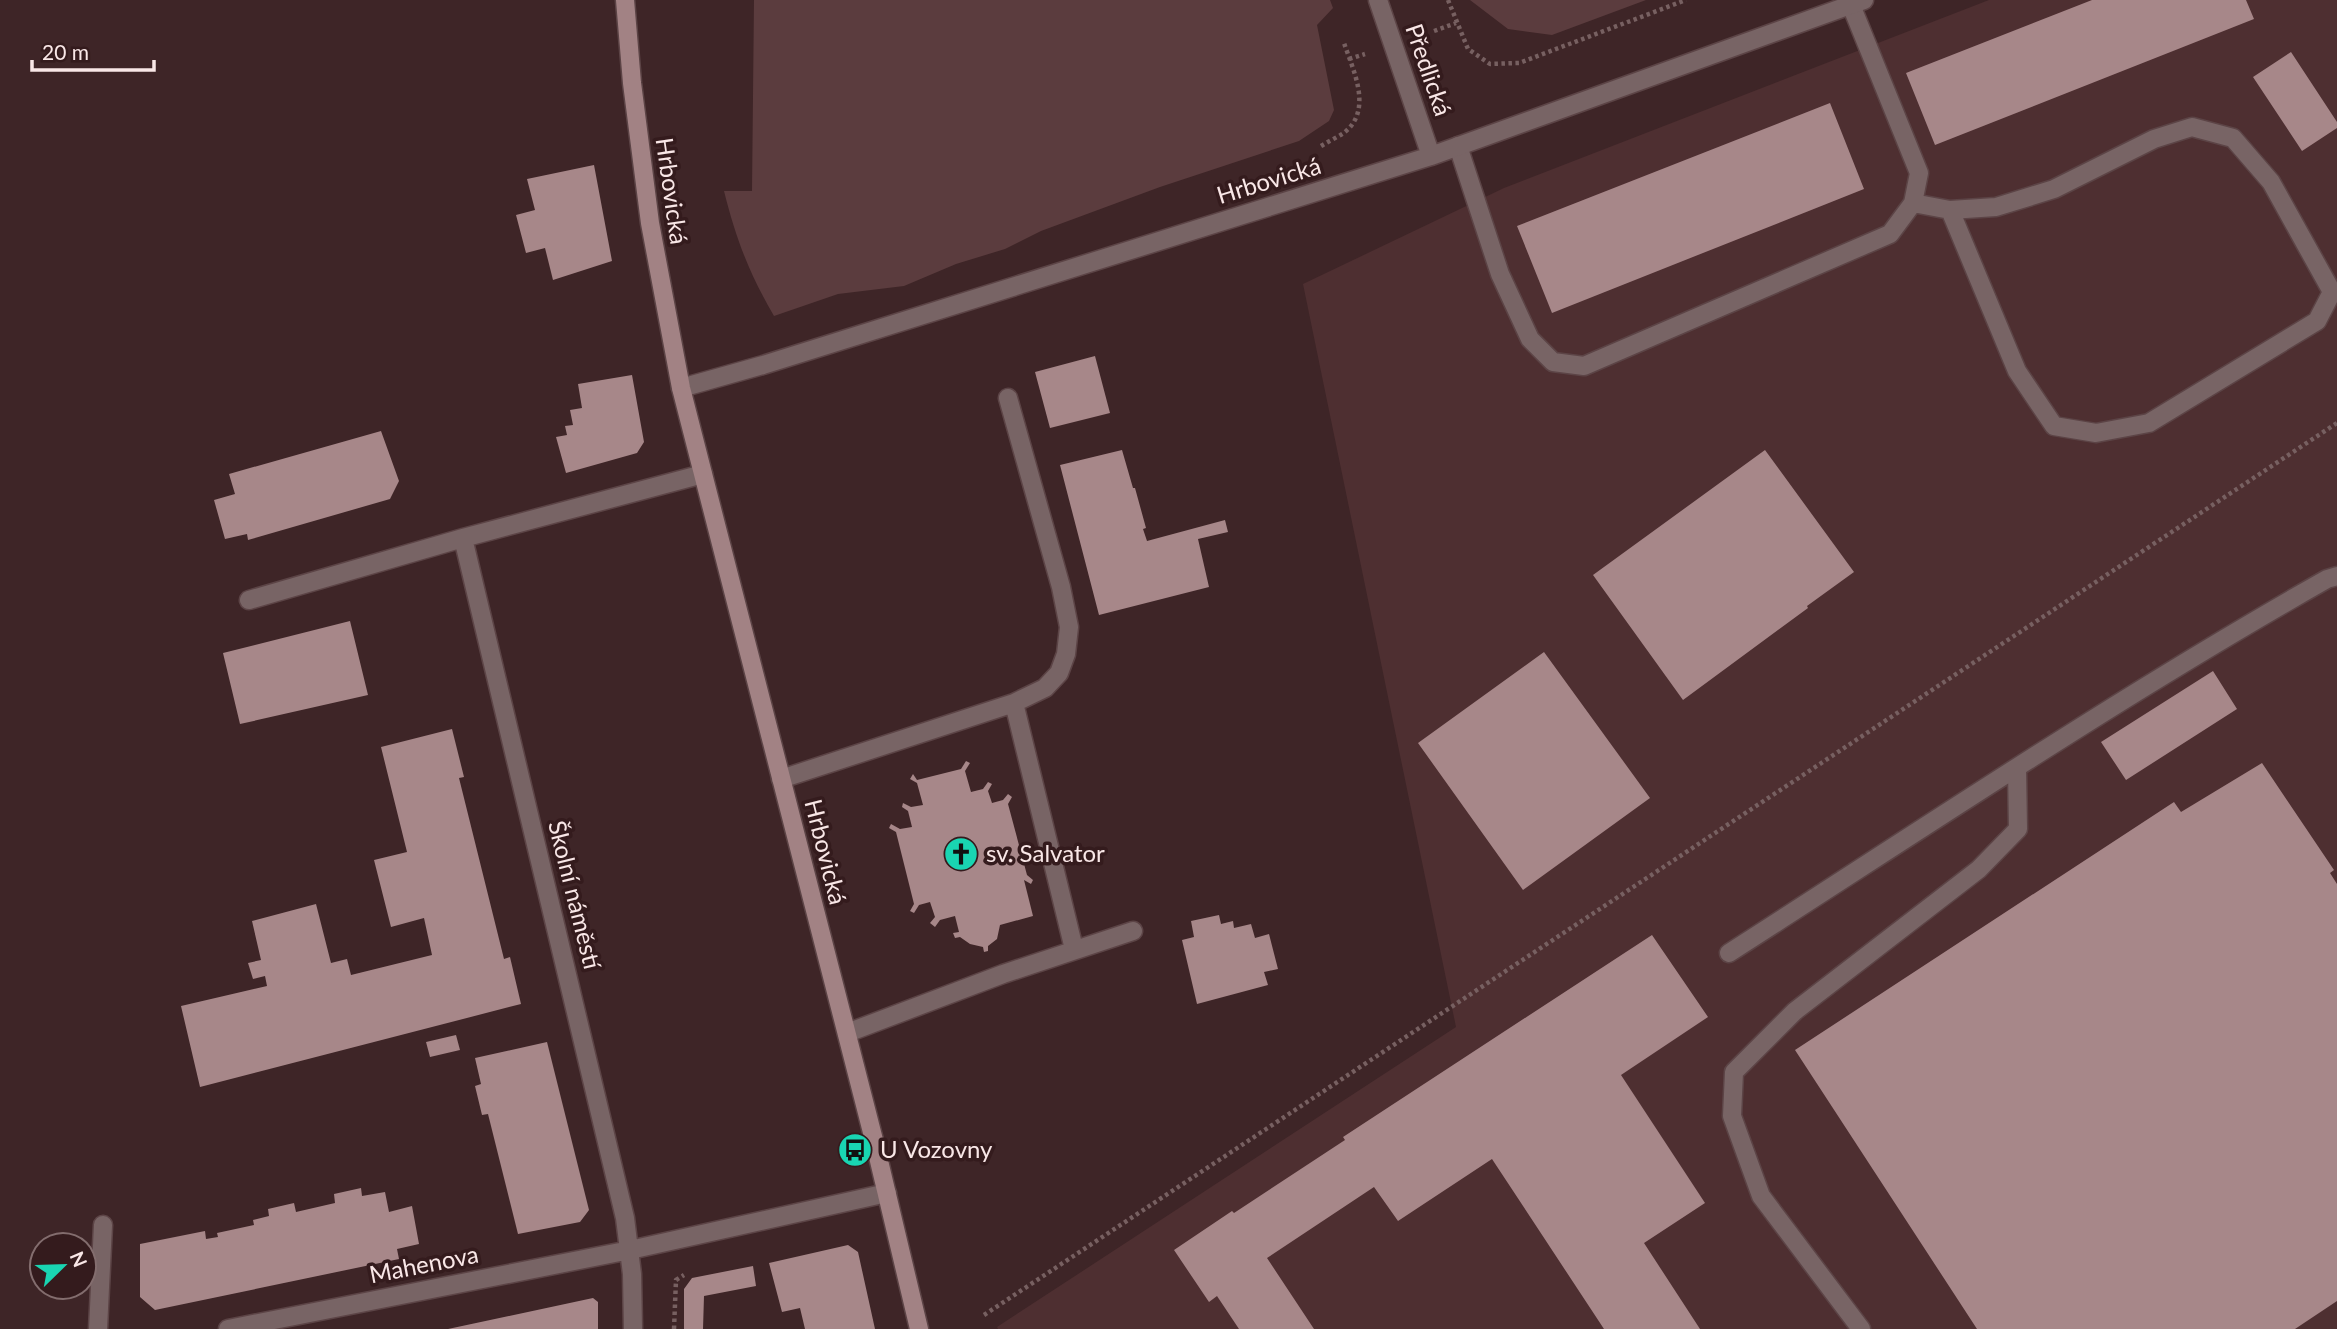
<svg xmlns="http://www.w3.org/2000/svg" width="2337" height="1329" font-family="Lato,sans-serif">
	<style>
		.built { fill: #4e2f31 }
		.green { fill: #5b3c3e }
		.building { fill: #a78789 }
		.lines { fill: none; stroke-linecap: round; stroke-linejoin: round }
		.lane-casing { stroke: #5c4446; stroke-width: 21 }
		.street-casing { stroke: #5c4446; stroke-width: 21 }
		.secondary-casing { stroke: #5c4446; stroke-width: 21 }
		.path { stroke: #776061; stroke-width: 4.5; stroke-dasharray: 3.5 3.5; stroke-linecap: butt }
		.lane { stroke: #786465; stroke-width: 18 }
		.street { stroke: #786465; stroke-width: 18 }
		.secondary { stroke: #a28284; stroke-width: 18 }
		.labels { text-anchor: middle; stroke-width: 7; stroke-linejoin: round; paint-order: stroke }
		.street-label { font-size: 24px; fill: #f9e7e7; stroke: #341b1d }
		.poi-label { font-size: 24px; fill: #f9e7e7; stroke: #341b1d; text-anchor: start }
	</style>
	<rect width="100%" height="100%" fill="#3e2527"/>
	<path class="built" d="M1989,0H2337V1329H998L997,1327L1456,1027L1303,284L1504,188Z"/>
	<path class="green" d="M754,0H1330L1333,8L1317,25L1334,110L1329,121L1299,141L1160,187L1041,231L1005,249L956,264L904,286L838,294L774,316C749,273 736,239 724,191H752Z
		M1470,0H1646L1552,35L1508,29Z"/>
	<path class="building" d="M2092,0H2246L2254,19L1935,145L1906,73Z
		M2291,52L2337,122V128L2302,151L2253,77Z
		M1830,103L1864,189L1552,313L1517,226Z
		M594,165L612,261L553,280L545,248L526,253L516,215L535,210L527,179Z
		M1095,356L1110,413L1050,428L1035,372Z
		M632,375L644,442L637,453L566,473L556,437L567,435L565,426L573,425L570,410L582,408L578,384Z
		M381,431L399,481L390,499L248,540L247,534L225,539L214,500L235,494L229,474Z
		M1122,450L1133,488H1135L1146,528L1143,529L1147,541L1225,520L1228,532L1198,539L1209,587L1099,615L1060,465Z
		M1765,450L1854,572L1807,606L1808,608L1683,700L1593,575Z
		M350,621L368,695L240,724L223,653Z
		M1544,652L1650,798L1523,890L1418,743Z
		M2213,671L2237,709L2126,780L2101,742Z
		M452,729L464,777L459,778L504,959L510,957L521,1004L200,1087L181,1006L267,986L265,976L253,979L248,963L261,960L252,921L316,904L331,963L347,959L351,975L432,955L424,918L391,927L374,860L407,852L381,747Z
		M966,761L970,763L965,771L971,792L983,789L988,782L992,784L988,791L992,803L1003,800L1008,794L1012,797L1008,804L1027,875L1033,880L1031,884L1024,880L1033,916L1000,925L997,939L988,946V951L984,952L983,947L970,944L960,937L955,938L953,933L959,932L955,916L940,920L935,927L930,923L935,917L930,902L919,905L914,913L910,911L914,904L896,832L889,828L891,824L900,829L912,827L908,811L902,807L903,803L911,807L923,805L917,783L910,779L913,774L917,780L961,769Z
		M2262,763L2334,870L2330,873L2337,884V1301L2295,1329H1977L1795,1050L2174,802L2181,812Z
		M1219,915L1221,924L1233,921L1234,928L1251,924L1255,938L1269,934L1278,969L1264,972L1268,985L1197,1004L1182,940L1194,937L1191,921Z
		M1652,935L1708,1017L1621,1075L1705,1203L1644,1243L1700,1329H1604L1492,1159L1398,1221L1374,1187L1267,1258L1314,1329H1239L1217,1296L1209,1302L1174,1250L1232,1211L1234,1213L1345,1140L1343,1137Z
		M456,1035L460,1050L430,1057L426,1042Z
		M547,1042L589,1210L580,1222L518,1234L488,1114L482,1115L475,1086L481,1084L475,1058Z
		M361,1188L362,1196L385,1192L389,1212L412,1206L419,1244L397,1249L399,1259L155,1310L140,1297V1244L205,1231L206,1239L218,1237L217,1233L254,1225L253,1220L269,1216L268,1209L294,1203L296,1212L335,1203L334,1194Z
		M848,1245L858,1252L875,1329H805L800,1308L782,1312L769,1263Z
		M753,1266L756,1286L704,1296L703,1329H684V1289L692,1278Z
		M593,1298L598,1302V1329H448Z"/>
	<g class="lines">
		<g class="lane-casing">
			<path id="lane" d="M1458,146L1500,274L1530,339L1553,362L1584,366L1890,234L1913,203L1919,173L1851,5
				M1913,203L1950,210L1996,207L2054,189L2154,139L2192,127L2233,138L2271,182L2332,292L2317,321L2149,423L2096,433L2054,426L2017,371L1950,210
				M1014,703L1074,949
				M781,779L1014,703L1045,688L1059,673L1066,654L1069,627L1061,587L1008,398
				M1729,953C1927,826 2122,695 2327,579L2337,576
				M847,1033L1003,974L1133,931
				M1861,1329L1761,1196L1732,1116L1734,1072L1795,1011L1979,869L2018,829L2017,769"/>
		</g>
		<g class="street-casing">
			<path id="street" d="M1378,0L1431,156
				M681,388L763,365L1431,156L1864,0
				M463,538L625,1218L632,1274L633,1329
				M249,600L463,538L703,474
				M98,1329L103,1225
				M228,1329L630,1250L887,1193"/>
		</g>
		<g class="secondary-casing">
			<path id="secondary" d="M625,0L632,83L650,223L681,388L875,1144L919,1329"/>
		</g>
		<path class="path" d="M1448,0L1468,49L1490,64L1519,63L1686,0
			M1434,31L1456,23
			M1349,59L1365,54
			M1321,146C1329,141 1338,137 1345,132C1373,109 1353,70 1344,43
			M984,1315L2337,423
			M674,1329L676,1280L684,1275"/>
		<use href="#lane" class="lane"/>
		<use href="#street" class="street"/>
		<use href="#secondary" class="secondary"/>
	</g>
	<defs>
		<g id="church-disc" transform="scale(1.75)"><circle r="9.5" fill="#19d5b2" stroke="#341b1d"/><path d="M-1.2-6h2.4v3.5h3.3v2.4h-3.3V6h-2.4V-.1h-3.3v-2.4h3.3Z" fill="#111"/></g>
		<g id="bus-disc" transform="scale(1.75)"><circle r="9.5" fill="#19d5b2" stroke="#341b1d"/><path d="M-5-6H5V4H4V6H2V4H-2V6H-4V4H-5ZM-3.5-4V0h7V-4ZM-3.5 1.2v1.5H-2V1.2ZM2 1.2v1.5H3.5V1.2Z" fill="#111"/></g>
	</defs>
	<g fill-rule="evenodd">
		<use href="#church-disc" x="961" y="854"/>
		<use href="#bus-disc" x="855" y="1150"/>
	</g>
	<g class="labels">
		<g class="street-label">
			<text transform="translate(1428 70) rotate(71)" y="8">Předlická</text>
			<text transform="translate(1269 181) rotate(-17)" y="8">Hrbovická</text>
			<text transform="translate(671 191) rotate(82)" y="8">Hrbovická</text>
			<text transform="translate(825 852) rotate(76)" y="8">Hrbovická</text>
			<text transform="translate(574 895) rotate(76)" y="8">Školní náměstí</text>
			<text transform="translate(424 1265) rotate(-11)" y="8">Mahenova</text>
		</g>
		<g class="poi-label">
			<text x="986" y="862">sv. Salvator</text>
			<text x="880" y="1158">U Vozovny</text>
		</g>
	</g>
	<g transform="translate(63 1266) rotate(67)"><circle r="33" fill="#341b1d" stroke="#836d6e" stroke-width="2"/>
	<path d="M0-5L12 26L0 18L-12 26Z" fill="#19d5b2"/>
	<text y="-10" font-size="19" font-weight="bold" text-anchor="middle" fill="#f9e7e7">N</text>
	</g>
	<path d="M32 60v10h122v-10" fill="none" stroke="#f9e7e7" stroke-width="3.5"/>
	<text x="42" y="60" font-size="21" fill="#f9e7e7" stroke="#341b1d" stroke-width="5" paint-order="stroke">20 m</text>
</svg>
